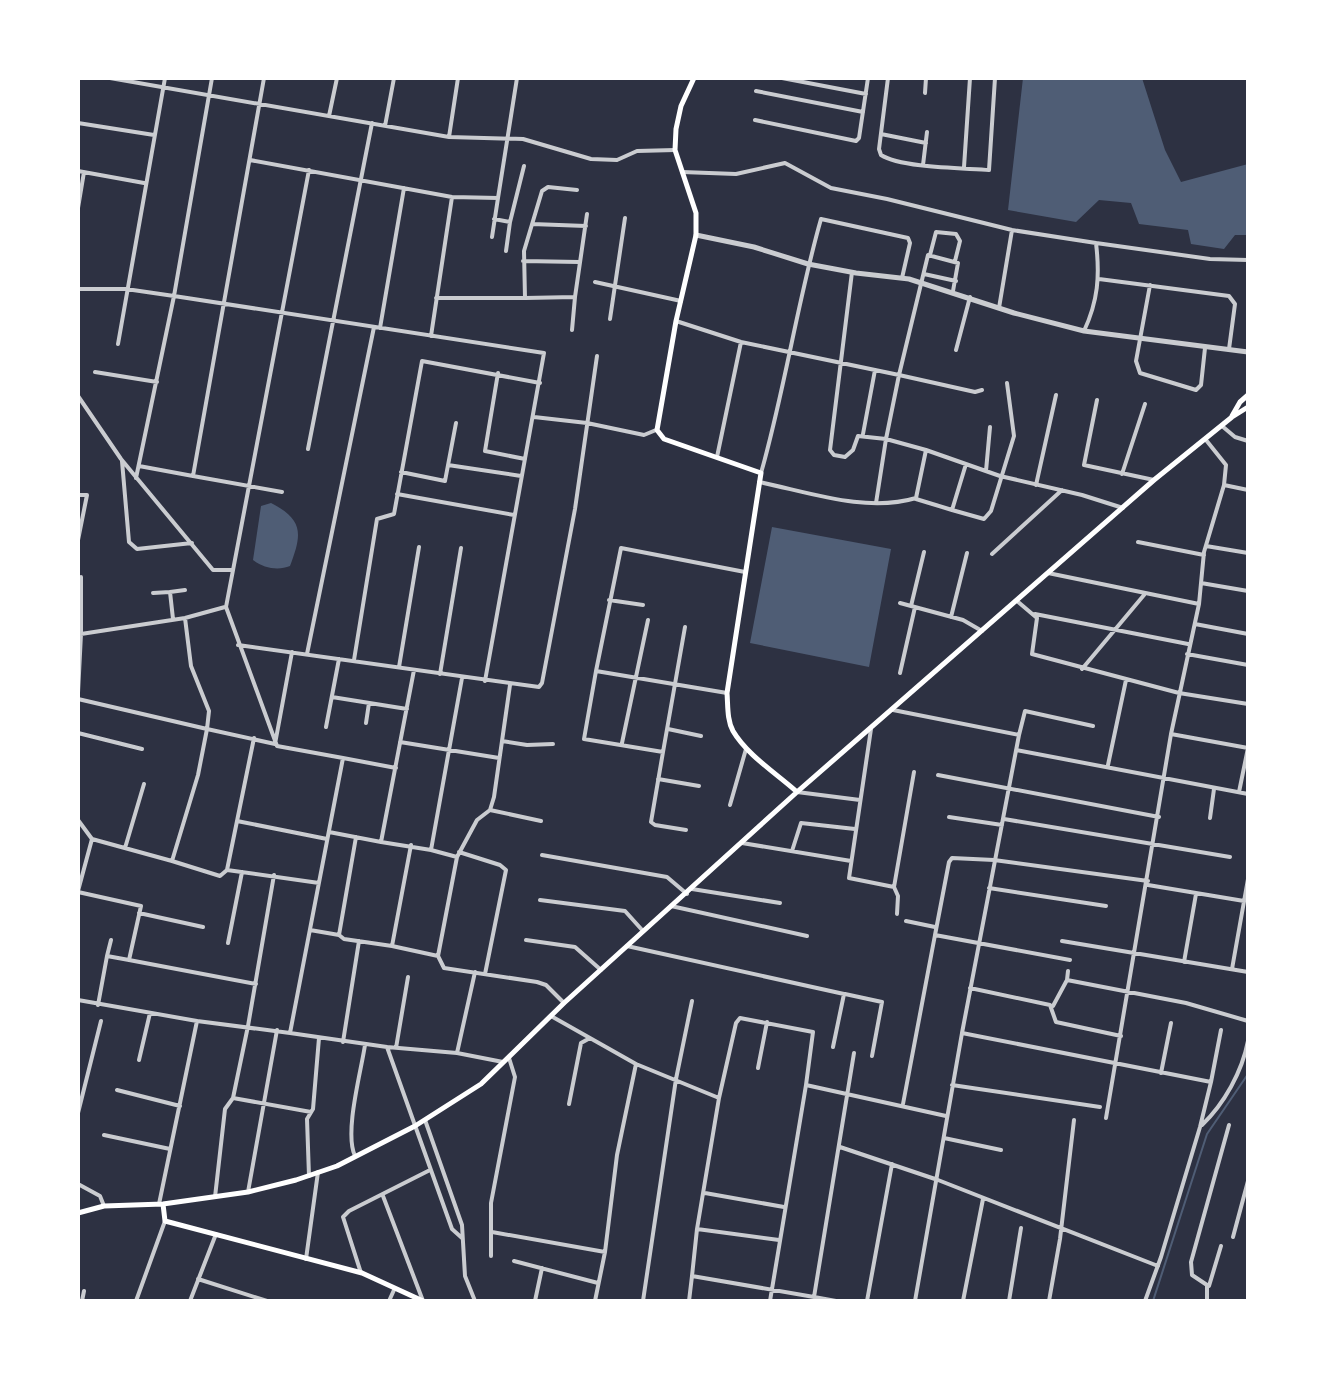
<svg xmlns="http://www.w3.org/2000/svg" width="1326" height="1379" font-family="'Times New Roman',serif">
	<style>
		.water { fill: #4f5d75 }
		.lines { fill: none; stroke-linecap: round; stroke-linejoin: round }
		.stream { stroke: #4f5d75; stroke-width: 2 }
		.minor { stroke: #caccd0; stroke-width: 4 }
		.tertiary { stroke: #caccd0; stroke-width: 5 }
		.secondary { stroke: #fff; stroke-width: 5 }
	</style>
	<rect width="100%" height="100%" fill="#2d3142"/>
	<path class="water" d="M1023,78H1142L1165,150L1181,182L1248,164V235H1235L1224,249L1191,244L1188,230L1139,224L1131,203L1099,200L1076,222L1008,210Z
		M271,503C304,520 302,534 290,566C278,571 263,568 253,560L261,506Z
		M772,527L891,549L869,667L750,643Z"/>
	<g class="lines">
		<path class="stream" d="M1153,1301L1207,1134L1248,1074"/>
		<path class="minor" d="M110,78L449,137L523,139L591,159L617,160L637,151L675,150
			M782,78L866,94
			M888,78L879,149L881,155C901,168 964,168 989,170L995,78
			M756,91L863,112
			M925,93L926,78
			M329,116L337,78
			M755,120L856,141L859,138L868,78
			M78,123L154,135
			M385,126L394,78
			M881,134L926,143
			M449,137L458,78
			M250,160L452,197L498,198L517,78
			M923,165L927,132
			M964,167L970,78
			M309,170L226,607L277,746L343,758L290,1033L387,1047L452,1229L462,1238
			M78,171L144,183
			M682,172L736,174L785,163L831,188L887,199L1012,230L1096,243C1100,276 1098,301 1084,331
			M577,190L548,187L542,191L524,251L525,298L575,297L587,214
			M78,208L84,172
			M494,219L510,222L524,166
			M532,224L586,226
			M492,237L498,198
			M1096,243L1210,259L1248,260
			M506,251L510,222
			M930,255L936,232L956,234L960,241L955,261
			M523,261L579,262
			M852,272L830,450L834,455L845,457L853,450L858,436L886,439L876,503
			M924,274L956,281
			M1099,279L1229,296L1235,304L1229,349
			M595,282L681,301
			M1150,285L1136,361L1140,373L1196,390L1201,385L1205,348
			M78,289H126L174,296L212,78
			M953,291L958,263L928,255L899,375L975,392L982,390
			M436,298H525
			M999,308L1012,230
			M610,319L625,218
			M676,321L741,342L899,375L886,439L926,450L916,498C866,513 808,492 759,482
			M380,328L404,188
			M572,330L575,297
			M431,336L452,197
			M118,344L165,78
			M956,350L970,297
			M95,372L157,382
			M498,373L485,451L525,459
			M78,396L121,459L213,570H233
			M1097,400L1084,465L1154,480
			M534,417L587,423L644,435L656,430
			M1222,426L1235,437L1248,441
			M863,434L875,370
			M308,449L372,123
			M926,450L1000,476L1082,495L1123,508
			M717,457L741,342
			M122,461L129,542L137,549L192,543
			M966,464L952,510L984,519L991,511L1014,436L1007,383
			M448,465L521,476
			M139,466L193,476L264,78
			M986,471L990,427
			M401,472L445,481L456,423
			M761,473C785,389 797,303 821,219L908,238L910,243L902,278
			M1122,474L1145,404
			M193,476L282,492
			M136,478L174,296L544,353L485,681
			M1036,485L1056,395
			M1224,485L1248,490
			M397,494L514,515
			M78,495H87L78,540
			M916,499L952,510
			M1138,542L1204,555
			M1206,546L1248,553
			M992,554L1062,490
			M1048,573L1199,604
			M1201,583L1248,591
			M153,593L170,592
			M609,600L643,605
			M1017,601L1037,618L1032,654L1179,693L1248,704
			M900,603L963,620L982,631
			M911,606L924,552
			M1035,614L1188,644
			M951,617L967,553
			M173,619L170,592L185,590
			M1195,624L1248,634
			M78,634H81V577
			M238,645L539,687L542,683L575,509L597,356
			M307,654L374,327
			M1187,654L1248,665
			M354,660L377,519L394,514L422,361L540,383
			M399,667L419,547
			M1082,669L1144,595
			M414,670L381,842L431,850
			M596,671L584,739L663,752L651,822L655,825L686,830
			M900,673L915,607
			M440,674L461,548
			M510,685L494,797L490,810L477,820L457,857L438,956L444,968L537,982L546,985L564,1003
			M78,693L81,634L185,618L225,607
			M727,693L596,671L621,548L745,572
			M332,697L407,709
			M78,699L207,729L209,711L191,666L185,618
			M893,710L1019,735L962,1033
			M366,723L369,703
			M326,727L339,659
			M668,729L701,736
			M871,729L849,878L894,887L914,772
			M78,733L142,749
			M1171,734L1248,748
			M1019,735L1025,711L1093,726
			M254,738L227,870L220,876L172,861L198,775L207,729L275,744L292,652
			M502,741L527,745L553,744
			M400,742L499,758
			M622,743L648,620
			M1016,750L1248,794
			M663,752L685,627
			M343,758L396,768
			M1108,765L1126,680
			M938,775L1159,817
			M658,779L699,786
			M797,792L860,800
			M1239,792L1248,748
			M730,805L746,749
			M490,810L541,821
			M949,817L1002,825
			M1210,818L1214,789
			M1004,819L1230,857
			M78,820L92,839L78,891
			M237,821L327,839
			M329,832L381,842
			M356,837L339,935L344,939L392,946
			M92,839L172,861
			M742,843L851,861
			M411,845L392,946L438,956
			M125,848L144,784
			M792,851L801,823L855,829
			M459,852L500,865L506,870L485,974
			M542,855L667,877L687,894
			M457,857L431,850L462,678
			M227,870L319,883
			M1148,885L1244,901
			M894,887L898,896L897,914
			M989,888L1106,906
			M692,889L780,903
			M78,892L141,906L129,960L107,956L98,1005
			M540,900L625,911L643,931
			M671,906L807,936
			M139,913L203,927
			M906,921L935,927
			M310,930L339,935
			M935,935L949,862L952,858L994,860L1148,881
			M526,940L575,947L601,970
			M1062,941L1248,972
			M228,943L242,872
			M627,946L844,994L833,1047
			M107,956L111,940
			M129,960L256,984
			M1184,962L1196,894
			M1232,969L1248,879
			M1068,971L1067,980L1186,1003L1248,1021
			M970,988L1050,1005L1056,1022L1121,1036
			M845,994L882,1002L872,1056
			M78,1000L197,1021L290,1033
			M1053,1006L1067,980
			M551,1016L636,1064L719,1098L697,1229L692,1276L814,1297
			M343,1042L359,941
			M387,1047L457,1053L475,972
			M396,1048L408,977
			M457,1053L503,1062
			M139,1060L150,1013
			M758,1068L767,1022
			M1161,1073L1171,1023
			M952,1085L1100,1107
			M117,1090L180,1106
			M233,1098L311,1112
			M719,1098L736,1023L740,1018L813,1032L806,1085
			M569,1104L581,1043L590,1038
			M903,1104L935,935L1070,960
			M78,1113L101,1021
			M1106,1118L1171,734L1199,604L1204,552L1224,485L1226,465L1206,440
			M425,1120L462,1225L465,1276L475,1301
			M1202,1125C1224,1104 1242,1072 1248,1041
			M104,1135L170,1149
			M944,1138L1001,1150
			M840,1147L938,1180L1158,1266
			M355,1156C344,1133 361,1072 365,1045
			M309,1176L307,1119L313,1109L319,1038
			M78,1184L100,1196L104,1206
			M248,1192L277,1030
			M705,1193L784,1207
			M383,1196L423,1301
			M215,1197L225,1109L233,1098L248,1026L274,875
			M159,1204L197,1021
			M697,1229L779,1240
			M492,1232L605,1252
			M1233,1237L1248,1181
			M491,1256V1203L515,1077L509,1058
			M306,1259L318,1172
			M514,1261L598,1283
			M361,1273L343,1217L349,1211L430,1170
			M198,1279L267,1301
			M1209,1286L1221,1246
			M82,1301L84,1291
			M136,1301L165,1221
			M190,1301L216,1234
			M389,1301L394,1290
			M535,1301L542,1268
			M595,1301L605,1252L617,1155L636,1064
			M643,1301L676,1079L692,1001
			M689,1301L692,1276
			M770,1301L806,1085L946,1116
			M836,1301L814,1297L854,1053
			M867,1301L892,1164
			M915,1301L962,1033L1211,1082L1221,1030
			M963,1301L983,1199
			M1009,1301L1021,1228
			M1049,1301L1060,1239L1074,1120
			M1145,1301L1161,1257L1200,1127L1211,1082
			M1207,1301V1285L1192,1275L1191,1262L1229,1125"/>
		<path class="tertiary" d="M696,235L754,247L808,264L856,273L909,279L1014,313L1084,331L1248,352"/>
		<path class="secondary" d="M694,78L681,106L676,129L675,150L696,213V235L676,321L657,430L664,439L761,473L727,693C728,706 727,720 733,731C747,755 777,774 797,792
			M1232,416L1240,402L1248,395
			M163,1204L165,1221L362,1273L423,1301
			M78,1213L104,1206L163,1204L248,1192L296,1180L337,1166L415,1126L481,1084L564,1003L797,792L1154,480L1232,417L1248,407"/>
	</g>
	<rect width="1326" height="1379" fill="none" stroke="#ffffff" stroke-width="160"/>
</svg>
